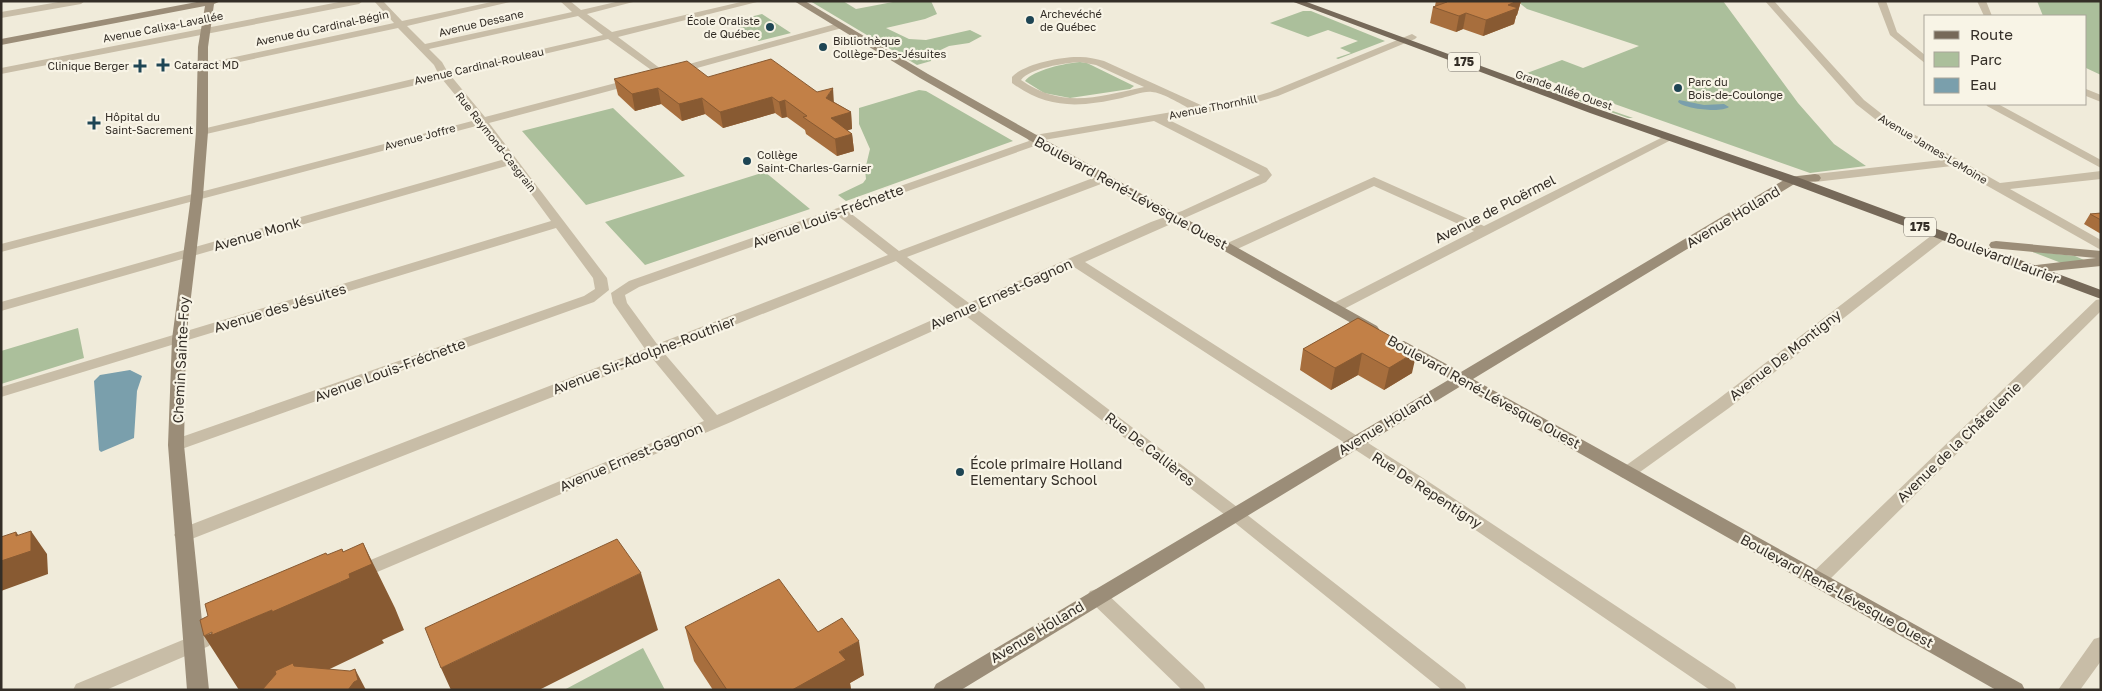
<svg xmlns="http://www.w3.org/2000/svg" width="2102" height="691" font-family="'Golos Text',sans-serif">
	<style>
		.green { fill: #abbf9b }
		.water { fill: #7a9fac }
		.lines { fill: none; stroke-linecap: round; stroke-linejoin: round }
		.street { fill: #c8bda7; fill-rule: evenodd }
		.secondary { fill: #9b8d78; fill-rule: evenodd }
		.primary { fill: #766959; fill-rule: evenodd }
		.wall { fill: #a76e3d }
		.shaded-wall { fill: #885a32 }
		.building { fill: #c28047; stroke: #885a32 }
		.poi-dot { fill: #1e4554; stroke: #f8f4e6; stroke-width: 2 }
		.labels { text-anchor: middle; stroke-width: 4.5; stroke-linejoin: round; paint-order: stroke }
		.far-poi-label { font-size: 11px; fill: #342e27; stroke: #f8f4e6; text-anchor: start }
		.far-street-label { font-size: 11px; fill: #342e27; stroke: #f8f4e6 }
		.shield { fill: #f8f4e6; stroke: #6f6960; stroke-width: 1 }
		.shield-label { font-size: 12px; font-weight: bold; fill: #342e27 }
		.street-label { font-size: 14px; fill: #342e27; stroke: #f8f4e6 }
		.poi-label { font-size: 14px; fill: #342e27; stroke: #f8f4e6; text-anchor: start }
	</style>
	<rect width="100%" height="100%" fill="#f0ebda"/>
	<path class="green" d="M810,1H843L856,9L898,1H931L937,14L925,19L886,28L909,39L926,40L970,30L982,36L969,43L949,46L930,55L931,61L917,65Z
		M1517,1H1723L1798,103L1834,144L1866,166L1810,173L1527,73L1562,60L1583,68L1639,46L1527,9Z
		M2037,1H2101V75L2086,68V16H2043Z
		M1303,11H1311L1385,41L1338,59L1336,58L1351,53L1340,48L1358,41L1328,30L1308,37L1270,23Z
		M762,14L791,33L759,41L730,22Z
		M1080,62L1087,63L1134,86L1130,89L1070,98L1044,93L1025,81C1033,70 1066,63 1080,62Z
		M1523,80L1633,118H1628L1521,81Z
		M919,90L926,91L1013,141L846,201L838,195L863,183L866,179L865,170L870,149L859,124V108Z
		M613,108L685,176L586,205L522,131Z
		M765,172L810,209L645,265L605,222Z
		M2030,251L2075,256L2084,260L2064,264Z
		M78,328L84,358L1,384V351Z
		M643,648L665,690H564Z"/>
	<path class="water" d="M1679,100L1704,105L1724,104L1729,107C1721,113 1685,109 1678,102Z
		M130,370L142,376L137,391L134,438L101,452L99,450L94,381L100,375Z"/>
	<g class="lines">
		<path class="street" d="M64,1H85L81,4L1,18V12Z
			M344,1H363L359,4L1,74V68Z
			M374,1H383L402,21L496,1H514L407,26L425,44L572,12L560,1H570L581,10L620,1H637L587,14L612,32L745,1H761L618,37L665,72V76L661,77L608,39L451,76L485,117L635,78L640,81L639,83L489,123L607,278L609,290L594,302L176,451L170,449L168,445L170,441L584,296L595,289L593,278L556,228L1,397V387L551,221L510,165L1,311V302L505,159L480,125L1,252V244L476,120L442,79L202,135L198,134L196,132L198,130L438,73L434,65L398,28L202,70L197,67L202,64L394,23ZM578,16L603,35L447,71L442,62L429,49Z
			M1765,1H1774L1864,100L1892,122L2000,183L2101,171V179L2010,189L2101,240V250L1952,166L1815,182L1811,181L1809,178L1811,175L1815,174L1942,160L1884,126L1856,104Z
			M1877,1H1886L1897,32L1926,56V64L1890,35Z
			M1977,1H1986L1992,16H1984Z
			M839,23L842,24V28L679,73H671L670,71L671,69Z
			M1412,34L1417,37L1415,39L1278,96L1244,106L1167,119L1267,168L1272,175L1266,182L1085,262L1423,478L1734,684L1737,690H1710L1411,486L1074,267L978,310L1241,510L1464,684L1467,690H1442L1229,518L966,316L731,422L356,581L349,579L346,574L349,569L704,421L652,358L189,540L183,542L177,540L174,535L177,530L645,349L613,303L611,293L629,281L1029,141L1027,138L1029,136L1190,109C1181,104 1161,92 1152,92C1143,91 1131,96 1122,98C1080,107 1049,110 1012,83V77C1023,64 1063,56 1080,57C1088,57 1096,59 1104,61L1203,106L1243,100L1270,92ZM1080,62L1096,65L1144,87C1098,97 1062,109 1021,80C1030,68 1065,63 1080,62ZM1154,121L1260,175L1182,211L1151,222L969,303L907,257L1109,181L1111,178L1109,175H1101L899,251L849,212L1043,143L1044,140ZM838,216L888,255L657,344L627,303L625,295L639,287ZM896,261L957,309L717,415L664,353Z
			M2086,89L2101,95V102L2086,96Z
			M1986,104H1998L2101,160V168L1987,106Z
			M1669,134L1675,137L1673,139L1340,311H1330L1328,308L1330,305L1474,231L1374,186L1233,251L1228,252L1221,248L1223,245L1374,177L1484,226Z
			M1941,231L1948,235L1946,238L1729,408L1633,477L1627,479L1621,477L1618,473L1621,469L1717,400L1936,232Z
			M2101,299V311L1824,585L1817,587L1810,585L1807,580L1810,575L2096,300Z
			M1097,589L1104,591L1203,684L1206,690H1182L1090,601L1087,596L1090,591Z
			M202,632L209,634L212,640L209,646L106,690H73L76,684Z
			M2101,637V661L2080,690H2058L2094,639Z"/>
		<path class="secondary" d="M202,1H221L214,4L208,47V132L203,196L186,339L184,445L209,690H187L168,445L172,339L191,196L196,132L198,47L205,6L1,45V39Z
			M794,1H805L928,74L1377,326L1379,329L1377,332H1367L920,78Z
			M1815,174L1819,175L1821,178L1819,181L1796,183L1473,379L2022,684L2025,690H1996L1461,386L961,690H933L936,684L1450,379L1394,347L1392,344L1394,341H1404L1461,372L1789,177Z
			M1996,241L2101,251V266L2032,273L2027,272L2025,269L2027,266L2096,258L1991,248L1989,245L1991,242Z"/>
		<path class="primary" d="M1291,1H1304L1598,109L1797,177L2101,290V299L1789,183L1590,113Z"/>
	</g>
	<path class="wall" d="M1436,1H1521L1517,15L1516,16L1514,24L1483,36L1463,29L1456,32L1430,23L1433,7L1435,6Z
		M708,77L817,92L851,112L852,129L847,130L852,134L854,151L837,156L806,134L805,130L787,117L782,118L775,113L723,128L705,114L682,121L661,104L635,111L618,95L614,79Z
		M2101,213V234L2084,224L2090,214Z
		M1358,318L1412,373L1384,390L1358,375L1331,390L1300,370L1303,349Z
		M685,627L818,632L864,675L850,683L851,690H713L694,661Z"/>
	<path class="shaded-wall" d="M1517,1H1521L1517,15L1516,16L1514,24L1483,36L1486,20L1508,5Z
		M1466,13L1463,29L1456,32L1459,16Z
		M658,88L661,104L635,111L632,94Z
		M833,88L834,104L826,98Z
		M772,97L775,113L723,128L720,112Z
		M702,98L705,114L682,121L679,104Z
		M785,100L787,117L782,118L779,102Z
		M851,112L852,129L833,135L831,118Z
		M852,134L854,151L837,156L835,139Z
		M1417,351L1412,373L1384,390L1389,368Z
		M1362,353L1358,375L1331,390L1335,368Z
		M31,531L47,554L48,574L1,591V561L16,536V532L30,551Z
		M363,543L395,608L404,630L382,640L384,643L311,678L280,690H239L204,636L272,610L341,582L342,549L354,572Z
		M641,573L658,630L539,690H451L441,668Z
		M859,641L864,675L850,683L851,690H792L839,652Z
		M355,669L366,690H348Z"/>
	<path class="building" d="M1445,1H1517L1508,5L1518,8L1486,20L1466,13L1459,16L1433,7L1447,2Z
		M771,59L817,92L833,88L826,98L851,112L831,118L852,134L835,139L803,117L807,116L785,100L779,102L772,97L720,112L702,98L679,104L658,88L632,94L614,79L687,61L708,77Z
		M2101,213V220L2090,214Z
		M1358,318L1417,351L1389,368L1362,353L1335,368L1303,349Z
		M31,531V551L1,561V537L16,532V536Z
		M617,539L641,573L441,668L425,628Z
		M363,543L372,564L349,574L350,578L272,612V610L212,635V632L204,636L200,620L208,616L205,604L326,553L327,555L342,549L343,552Z
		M779,579L818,632L842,618L859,641L839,652L846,660L792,690H727L685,627Z
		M293,663L294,666L350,671L355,669L358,680L354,682L348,690H262L276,674L275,671Z"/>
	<g class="poi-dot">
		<circle cx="1030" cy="20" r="5"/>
		<circle cx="770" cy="27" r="5"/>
		<circle cx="823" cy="47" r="5"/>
		<path d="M160.5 57.5h5v5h5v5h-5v5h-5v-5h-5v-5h5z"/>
		<path d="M137.5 58.5h5v5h5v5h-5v5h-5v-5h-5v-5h5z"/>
		<circle cx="1678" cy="88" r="5"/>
		<path d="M91.5 115.5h5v5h5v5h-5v5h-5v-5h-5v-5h5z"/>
		<circle cx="747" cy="161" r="5"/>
		<circle cx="960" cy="472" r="5"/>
	</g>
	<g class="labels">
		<g class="far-poi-label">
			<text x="1040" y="18">Archevéché<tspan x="1040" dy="13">de Québec</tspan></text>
			<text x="760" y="25" text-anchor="end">École Oraliste<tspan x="760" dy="13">de Québec</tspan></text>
			<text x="833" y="45">Bibliothèque<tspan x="833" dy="13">Collège-Des-Jésuites</tspan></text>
			<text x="174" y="69">Cataract MD</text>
			<text x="129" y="70" text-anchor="end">Clinique Berger</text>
			<text x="1688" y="86">Parc du<tspan x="1688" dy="13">Bois-de-Coulonge</tspan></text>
			<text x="105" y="121">Hôpital du<tspan x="105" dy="13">Saint-Sacrement</tspan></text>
			<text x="757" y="159">Collège<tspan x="757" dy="13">Saint-Charles-Garnier</tspan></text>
		</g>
		<g class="far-street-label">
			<text transform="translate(481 23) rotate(-13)" y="4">Avenue Dessane</text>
			<text transform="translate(163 27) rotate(-11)" y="4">Avenue Calixa-Lavallée</text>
			<text transform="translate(322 28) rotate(-12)" y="4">Avenue du Cardinal-Bégin</text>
			<text transform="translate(479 66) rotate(-13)" y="4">Avenue Cardinal-Rouleau</text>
			<text transform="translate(1564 90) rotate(19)" y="4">Grande Allée Ouest</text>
			<text transform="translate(1213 107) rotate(-11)" y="4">Avenue Thornhill</text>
			<text transform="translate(420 137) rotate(-15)" y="4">Avenue Joffre</text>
			<text transform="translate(496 142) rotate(52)" y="4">Rue Raymond-Casgrain</text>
			<text transform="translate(1933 149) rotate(31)" y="4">Avenue James-LeMoine</text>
		</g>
		<g class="shield">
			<rect x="1448" y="52.5" width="32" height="19" rx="4"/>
			<rect x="1904" y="217.5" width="32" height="19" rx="4"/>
		</g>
		<g class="shield-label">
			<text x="1464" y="66">175</text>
			<text x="1920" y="231">175</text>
		</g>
		<g class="street-label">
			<text transform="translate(1131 193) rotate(29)" y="5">Boulevard René-Lévesque Ouest</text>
			<text transform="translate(1495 209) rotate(-27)" y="5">Avenue de Ploërmel</text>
			<text transform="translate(828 216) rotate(-20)" y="5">Avenue Louis-Fréchette</text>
			<text transform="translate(1733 217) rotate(-31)" y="5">Avenue Holland</text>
			<text transform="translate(257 234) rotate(-16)" y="5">Avenue Monk</text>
			<text transform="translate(2003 258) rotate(21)" y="5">Boulevard Laurier</text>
			<text transform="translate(1001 294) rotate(-24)" y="5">Avenue Ernest-Gagnon</text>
			<text transform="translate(280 308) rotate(-17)" y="5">Avenue des Jésuites</text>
			<text transform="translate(644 355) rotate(-21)" y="5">Avenue Sir-Adolphe-Routhier</text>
			<text transform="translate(1785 355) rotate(-38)" y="5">Avenue De Montigny</text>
			<text transform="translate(181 360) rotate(-87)" y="5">Chemin Sainte-Foy</text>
			<text transform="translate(390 370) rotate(-20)" y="5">Avenue Louis-Fréchette</text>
			<text transform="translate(1484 392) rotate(29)" y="5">Boulevard René-Lévesque Ouest</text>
			<text transform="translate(1385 424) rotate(-31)" y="5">Avenue Holland</text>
			<text transform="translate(1959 442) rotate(-44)" y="5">Avenue de la Châtellenie</text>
			<text transform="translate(1150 449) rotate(38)" y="5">Rue De Callières</text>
			<text transform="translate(631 457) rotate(-23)" y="5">Avenue Ernest-Gagnon</text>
			<text transform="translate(1427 490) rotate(33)" y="5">Rue De Repentigny</text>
			<text transform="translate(1837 591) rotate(29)" y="5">Boulevard René-Lévesque Ouest</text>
			<text transform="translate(1037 632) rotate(-31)" y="5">Avenue Holland</text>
		</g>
		<g class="poi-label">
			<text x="970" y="469">École primaire Holland<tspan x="970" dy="16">Elementary School</tspan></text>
		</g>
	</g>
	<rect width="2102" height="691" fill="none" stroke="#342e27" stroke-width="5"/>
	<rect x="1924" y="15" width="162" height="90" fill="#f8f4e6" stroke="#aaa59a"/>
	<rect x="1934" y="31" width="25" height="8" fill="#766959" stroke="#aaa59a"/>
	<text x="1970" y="40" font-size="15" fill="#342e27">Route</text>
	<rect x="1934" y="52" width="25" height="15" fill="#abbf9b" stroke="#aaa59a"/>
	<text x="1970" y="65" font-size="15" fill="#342e27">Parc</text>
	<rect x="1934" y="78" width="25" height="15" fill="#7a9fac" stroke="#aaa59a"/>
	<text x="1970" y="90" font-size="15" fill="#342e27">Eau</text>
</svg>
